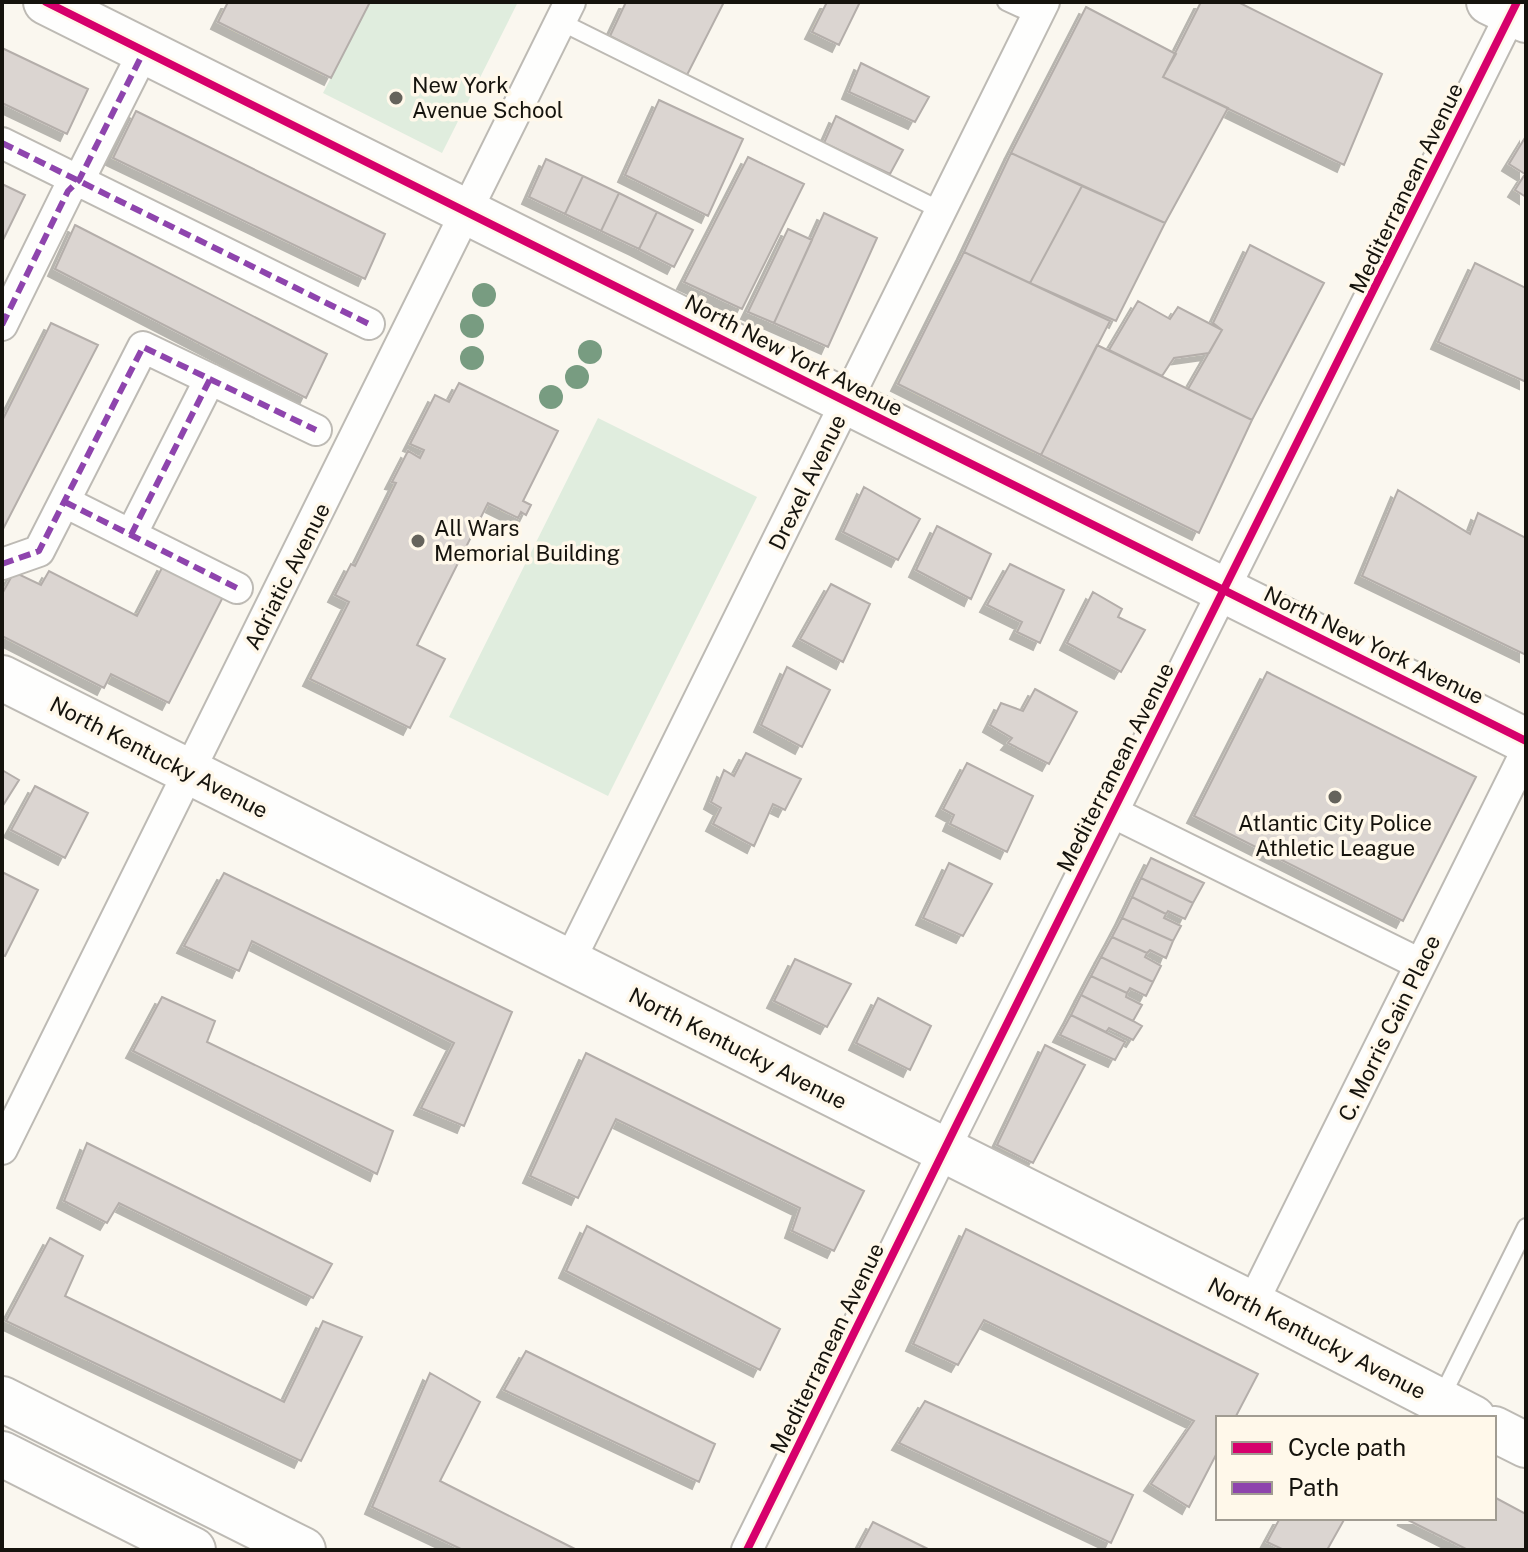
<svg xmlns="http://www.w3.org/2000/svg" width="1528" height="1552" font-family="'Public Sans',sans-serif">
	<style>
		.green { fill: #e0edde }
		.building { fill: #dbd5d1; stroke: #b4aeaa; stroke-width: 2; filter: url(#shadow) }
		.lines { fill: none; stroke-linecap: round; stroke-linejoin: round }
		.lane-casing { stroke: #bdbab4; stroke-width: 20 }
		.street-casing { stroke: #bdbab4; stroke-width: 34 }
		.secondary-casing { stroke: #bdbab4; stroke-width: 48 }
		.primary-casing { stroke: #bdbab4; stroke-width: 48 }
		.lane { stroke: #fefefd; stroke-width: 16 }
		.street { stroke: #fefefd; stroke-width: 30 }
		.secondary { stroke: #fefefd; stroke-width: 44 }
		.primary { stroke: #fefefd; stroke-width: 44 }
		.quiet { stroke: #8e44ad; stroke-width: 6; stroke-dasharray: 12 6; stroke-linecap: butt }
		.cycleway-casing { stroke: #fff8ea; stroke-width: 13 }
		.cycleway { stroke: #d6006c; stroke-width: 8 }
		.tree { fill: #789c81 }
		.poi-dot { fill: #65635c; stroke: #fff8ea; stroke-width: 3 }
		.labels { text-anchor: middle; stroke-width: 7; stroke-linejoin: round; paint-order: stroke }
		.poi-label { font-size: 22px; fill: #15130d; stroke: #fff8ea; text-anchor: start }
		.street-label { font-size: 22px; fill: #15130d; stroke: #fff8ea }
	</style>
	<defs>
		<filter id="shadow"><feDropShadow dx="-7" dy="7" stdDeviation="0" flood-color="#0004"/></filter>
	</defs>
	<rect width="100%" height="100%" fill="#faf7ef"/>
	<path class="green" d="M370,2H518L442,153L323,93Z
		M598,418L757,497L608,796L449,717Z"/>
	<path class="building" d="M228,2H370L331,78L218,22Z
		M626,2H724L687,75L610,36Z
		M827,2H860L839,45L812,32Z
		M1201,2H1238L1382,74L1344,165L1163,77Z
		M1086,7L1176,54L1163,77L1228,108L1165,223L1011,153Z
		M2,48L88,89L67,134L2,103Z
		M861,63L929,97L915,122L849,92Z
		M659,100L743,139L708,216L625,175Z
		M136,111L385,234L365,279L113,158Z
		M836,116L903,150L890,174L824,143Z
		M1526,136V197L1515,190L1525,174L1509,164Z
		M1011,153L1082,186L1030,283L964,252Z
		M748,157L804,184L742,309L684,282Z
		M546,159L583,176L565,214L529,197Z
		M583,176L619,193L601,231L565,214Z
		M2,184L25,195L2,242Z
		M1082,186L1165,223L1116,321L1030,283Z
		M619,193L657,212L639,249L601,231Z
		M657,212L693,230L674,267L639,249Z
		M824,213L877,238L828,347L774,323Z
		M75,225L327,354L306,398L55,269Z
		M788,229L812,240L774,323L748,312Z
		M1250,245L1324,283L1252,420L1188,389L1222,330L1213,323Z
		M964,252L1110,321L1041,455L898,384Z
		M1475,263L1526,288V382L1438,342Z
		M1138,301L1170,319L1178,307L1222,330L1209,353L1174,358L1162,376L1109,350Z
		M51,323L98,345L2,531V421Z
		M1097,345L1252,420L1199,533L1041,455Z
		M459,383L558,431L523,501L531,505L526,515L521,512L518,518L488,503L417,645L445,659L410,728L310,679L349,602L335,595L351,564L355,566L396,483L392,482L408,451L420,458L424,450L410,444L435,395L449,402Z
		M864,487L920,519L898,560L843,532Z
		M1398,490L1470,534L1478,513L1526,538V655L1362,576Z
		M937,526L991,554L971,599L916,570Z
		M164,564L224,595L169,703L111,674L104,688L2,636V594L14,572L41,585L49,571L137,616Z
		M1010,564L1064,590L1040,643L1017,632L1022,622L987,605Z
		M831,584L870,604L843,662L800,639Z
		M1093,592L1122,609L1118,617L1145,630L1121,672L1067,643Z
		M787,667L830,690L802,747L761,725Z
		M1267,672L1476,777L1403,921L1194,816Z
		M1035,689L1077,712L1049,764L1008,743L1012,738L990,725L1001,703L1023,711Z
		M746,753L801,779L785,810L773,804L754,846L713,824L721,808L711,802L724,770L734,776Z
		M967,763L1033,796L1007,852L950,824L954,815L943,809Z
		M2,770L19,780L2,807Z
		M35,786L88,813L65,858L11,830Z
		M1151,858L1204,883L1193,903L1141,878Z
		M949,863L992,884L963,936L923,918Z
		M2,872L38,890L5,956L2,955Z
		M224,873L512,1012L464,1126L421,1108L454,1043L252,941L239,971L184,946Z
		M1141,878L1193,903L1185,919L1168,911L1166,914L1132,897Z
		M1132,897L1166,914L1164,918L1181,926L1173,941L1122,918Z
		M1122,918L1173,941L1166,958L1150,950L1147,953L1112,937Z
		M1112,937L1147,953L1145,957L1161,966L1153,982L1101,957Z
		M1101,957L1153,982L1146,996L1130,988L1127,993L1091,976Z
		M795,959L851,984L827,1027L774,1001Z
		M1091,976L1127,993L1126,997L1142,1005L1133,1021L1081,995Z
		M1081,995L1133,1021L1142,1026L1133,1040L1109,1028L1106,1032L1071,1015Z
		M162,997L215,1021L207,1042L393,1131L377,1174L133,1051Z
		M878,998L931,1026L910,1070L856,1043Z
		M1071,1015L1125,1042L1115,1060L1060,1035Z
		M1045,1045L1085,1065L1033,1163L997,1145Z
		M586,1053L864,1191L834,1251L792,1231L800,1208L616,1119L578,1198L530,1176Z
		M87,1143L332,1264L313,1298L119,1203L107,1223L64,1201Z
		M587,1226L780,1329L760,1370L566,1271Z
		M966,1229L1258,1374L1235,1418H1218V1451L1189,1507L1151,1484L1194,1421L984,1320L958,1365L913,1344Z
		M50,1238L83,1256L65,1296L284,1402L323,1321L362,1337L301,1461L6,1321Z
		M526,1351L715,1444L699,1482L504,1390Z
		M430,1373L480,1402L440,1481L577,1550H463L372,1507Z
		M925,1401L1133,1495L1111,1543L899,1443Z
		M1494,1497L1526,1514V1550H1468L1404,1518H1494Z
		M1280,1518H1345L1327,1550H1284L1267,1542Z
		M873,1522L930,1550H858Z"/>
	<g class="lines">
		<g class="lane-casing">
			<path id="lane" d="M1006,2L1037,16
				M561,22L940,210
				M1441,1398L1526,1227"/>
		</g>
		<g class="street-casing">
			<path id="street" d="M2,143L369,324
				M2,325L68,191L79,180L144,51
				M65,502L237,588
				M131,535L210,379
				M2,564L39,551L143,347L316,430
				M1112,812L1420,964
				M569,962L1044,2
				M2,1149L570,2
				M1252,1304L1526,752
				M747,1550L957,1124L1517,2"/>
		</g>
		<g class="secondary-casing">
			<path id="secondary" d="M46,2L1526,741
				M1489,2L1526,20
				M2,678L1252,1304L1473,1418
				M1494,1429L1526,1445"/>
		</g>
		<g class="primary-casing">
			<path id="primary" d="M2,1399L303,1550
				M2,1454L193,1550"/>
		</g>
		<use href="#lane" class="lane"/>
		<use href="#street" class="street"/>
		<use href="#secondary" class="secondary"/>
		<use href="#primary" class="primary"/>
		<path class="quiet" d="M2,143L369,324
			M2,325L68,191L79,180L144,51
			M65,502L237,588
			M131,535L210,379
			M2,564L39,551L143,347L316,430"/>
		<g class="cycleway-casing">
			<path id="cycleway" d="M46,2L1526,741
				M747,1550L957,1124L1517,2"/>
		</g>
		<use href="#cycleway" class="cycleway"/>
	</g>
	<g class="tree">
		<circle cx="484" cy="295" r="12"/>
		<circle cx="472" cy="326" r="12"/>
		<circle cx="590" cy="352" r="12"/>
		<circle cx="472" cy="358" r="12"/>
		<circle cx="577" cy="377" r="12"/>
		<circle cx="551" cy="397" r="12"/>
	</g>
	<g class="poi-dot">
		<circle cx="396" cy="98" r="8"/>
		<circle cx="418" cy="541" r="8"/>
		<circle cx="1335" cy="797" r="8"/>
	</g>
	<g class="labels">
		<g class="poi-label">
			<text x="412" y="93">New York<tspan x="412" dy="25">Avenue School</tspan></text>
			<text x="434" y="536">All Wars<tspan x="434" dy="25">Memorial Building</tspan></text>
			<text x="1335" y="831" text-anchor="middle">Atlantic City Police<tspan x="1335" dy="25">Athletic League</tspan></text>
		</g>
		<g class="street-label">
			<text transform="translate(1406 188) rotate(-64)" y="8">Mediterranean Avenue</text>
			<text transform="translate(794 355) rotate(27)" y="8">North New York Avenue</text>
			<text transform="translate(807 482) rotate(-64)" y="8">Drexel Avenue</text>
			<text transform="translate(287 576) rotate(-63)" y="8">Adriatic Avenue</text>
			<text transform="translate(1374 645) rotate(26)" y="8">North New York Avenue</text>
			<text transform="translate(159 757) rotate(27)" y="8">North Kentucky Avenue</text>
			<text transform="translate(1115 767) rotate(-63)" y="8">Mediterranean Avenue</text>
			<text transform="translate(1389 1028) rotate(-64)" y="8">C. Morris Cain Place</text>
			<text transform="translate(738 1048) rotate(27)" y="8">North Kentucky Avenue</text>
			<text transform="translate(1317 1338) rotate(27)" y="8">North Kentucky Avenue</text>
			<text transform="translate(827 1348) rotate(-64)" y="8">Mediterranean Avenue</text>
		</g>
	</g>
	<rect width="1528" height="1552" fill="none" stroke="#15130d" stroke-width="8"/>
	<rect x="1216" y="1416" width="280" height="104" fill="#fff8ea" stroke="#a19c92" stroke-width="2"/>
	<rect x="1232" y="1442" width="40" height="12" fill="#d6006c" stroke="#a19c92" stroke-width="2"/>
	<text x="1288" y="1456" font-size="24" fill="#15130d">Cycle path</text>
	<rect x="1232" y="1482" width="40" height="12" fill="#8e44ad" stroke="#a19c92" stroke-width="2"/>
	<text x="1288" y="1496" font-size="24" fill="#15130d">Path</text>
</svg>
